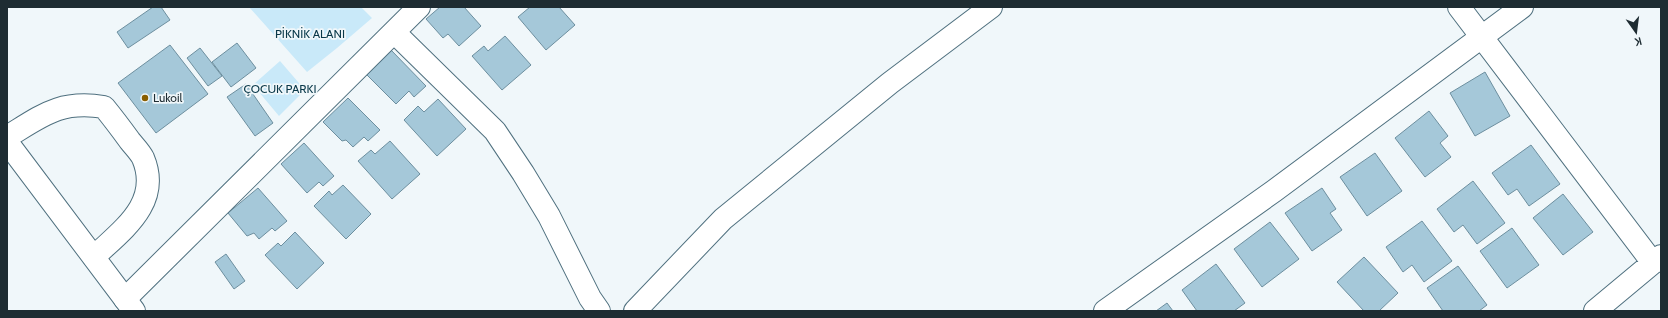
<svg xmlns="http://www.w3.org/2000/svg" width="1668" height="318" font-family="Cabin,sans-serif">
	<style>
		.green { fill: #c9e9f9 }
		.building { fill: #a5c8d9; stroke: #6d8f9f }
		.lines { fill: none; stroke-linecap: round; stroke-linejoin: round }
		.minor-casing { stroke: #4f707f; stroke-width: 24 }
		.major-casing { stroke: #4f707f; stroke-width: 24 }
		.minor { stroke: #fff; stroke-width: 22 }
		.major { stroke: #fff; stroke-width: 22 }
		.poi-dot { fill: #895e00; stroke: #f0f7fa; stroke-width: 1.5 }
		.labels { text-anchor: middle; stroke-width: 3.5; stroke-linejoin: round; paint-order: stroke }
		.park-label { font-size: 12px; fill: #093849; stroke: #f0f7fa }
		.poi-label { font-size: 12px; fill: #1e2c32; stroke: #f0f7fa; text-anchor: start }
	</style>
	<rect width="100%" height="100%" fill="#f0f7fa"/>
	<path class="green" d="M249,7H361L372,18L337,48L307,72Z
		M280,61L305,90L279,116L253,85Z"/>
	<path class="building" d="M153,7H161L170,20L128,48L117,32Z
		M440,7H464L481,26L459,46L448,34L443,38L426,19Z
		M530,7H559L575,25L546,50L518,17Z
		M505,36L531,65L502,90L472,56L484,46L488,51Z
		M237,43L256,68L231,87L212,62Z
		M170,45L208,94L156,133L118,83Z
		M200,48L222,76L208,86L187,58Z
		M391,50L426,86L414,97L409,91L396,104L366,74Z
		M1485,72L1510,116L1475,136L1450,93Z
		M246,84L273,123L255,136L227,97Z
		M348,98L380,130L368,141L364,137L353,147L346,140L342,141L323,122Z
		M438,99L466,129L437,156L404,120L418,106L424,112Z
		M1429,111L1448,136L1440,143L1451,157L1425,177L1395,138Z
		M390,141L420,174L392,199L358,161L371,150L375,154Z
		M304,143L334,176L323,186L319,182L307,193L281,164Z
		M1531,145L1560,184L1529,206L1517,189L1508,195L1492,173Z
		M1375,153L1402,191L1367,216L1340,177Z
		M1473,181L1505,223L1477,244L1463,225L1454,232L1437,209Z
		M343,185L371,214L346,239L314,206L329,191L332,195Z
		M258,188L287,221L275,231L272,228L259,239L254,233L247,236L228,213Z
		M1322,188L1336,209L1330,213L1342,230L1312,251L1285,213Z
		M1563,194L1593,232L1563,255L1533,218Z
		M1422,221L1452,261L1424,282L1412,265L1403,272L1386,247Z
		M1270,222L1299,259L1262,287L1234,249Z
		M1512,228L1539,265L1507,288L1480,251Z
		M295,232L324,263L297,289L265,255L278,243L281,246Z
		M226,254L245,281L234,289L215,262Z
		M1364,257L1398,293L1379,311H1364L1337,282Z
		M1216,264L1245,303L1234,311H1197L1182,290Z
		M1458,266L1487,305L1479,311H1443L1427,288Z
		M1167,303L1173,311H1156Z"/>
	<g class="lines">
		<g class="minor-casing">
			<path id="minor" d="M1459,7L1653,263
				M394,32L495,131L523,173L549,216L590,298L599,311
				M7,137C43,115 60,100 104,107C113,118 122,130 130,141C134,146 140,152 143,158C162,203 122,230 94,257
				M125,299L419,7
				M635,311L723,219L890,83L991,7
				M1105,311L1274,191L1522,7
				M1595,311L1661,256"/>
		</g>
		<g class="major-casing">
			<path id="major" d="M7,142L134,311"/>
		</g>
		<use href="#minor" class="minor"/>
		<use href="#major" class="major"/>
	</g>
	<circle class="poi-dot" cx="145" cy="98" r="4"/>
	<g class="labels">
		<g class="park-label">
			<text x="310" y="38">PİKNİK ALANI</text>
			<text x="280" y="93">ÇOCUK PARKI</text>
		</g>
		<g class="poi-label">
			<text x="153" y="102">Lukoil</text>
		</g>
	</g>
	<rect width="1668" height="318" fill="none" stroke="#1e2c32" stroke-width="16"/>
	<g transform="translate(1636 32) rotate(166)" stroke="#f0f7fa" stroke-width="3" paint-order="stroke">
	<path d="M0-3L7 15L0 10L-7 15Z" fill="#1e2c32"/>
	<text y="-6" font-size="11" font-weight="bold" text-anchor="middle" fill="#1e2c32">K</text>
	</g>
</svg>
